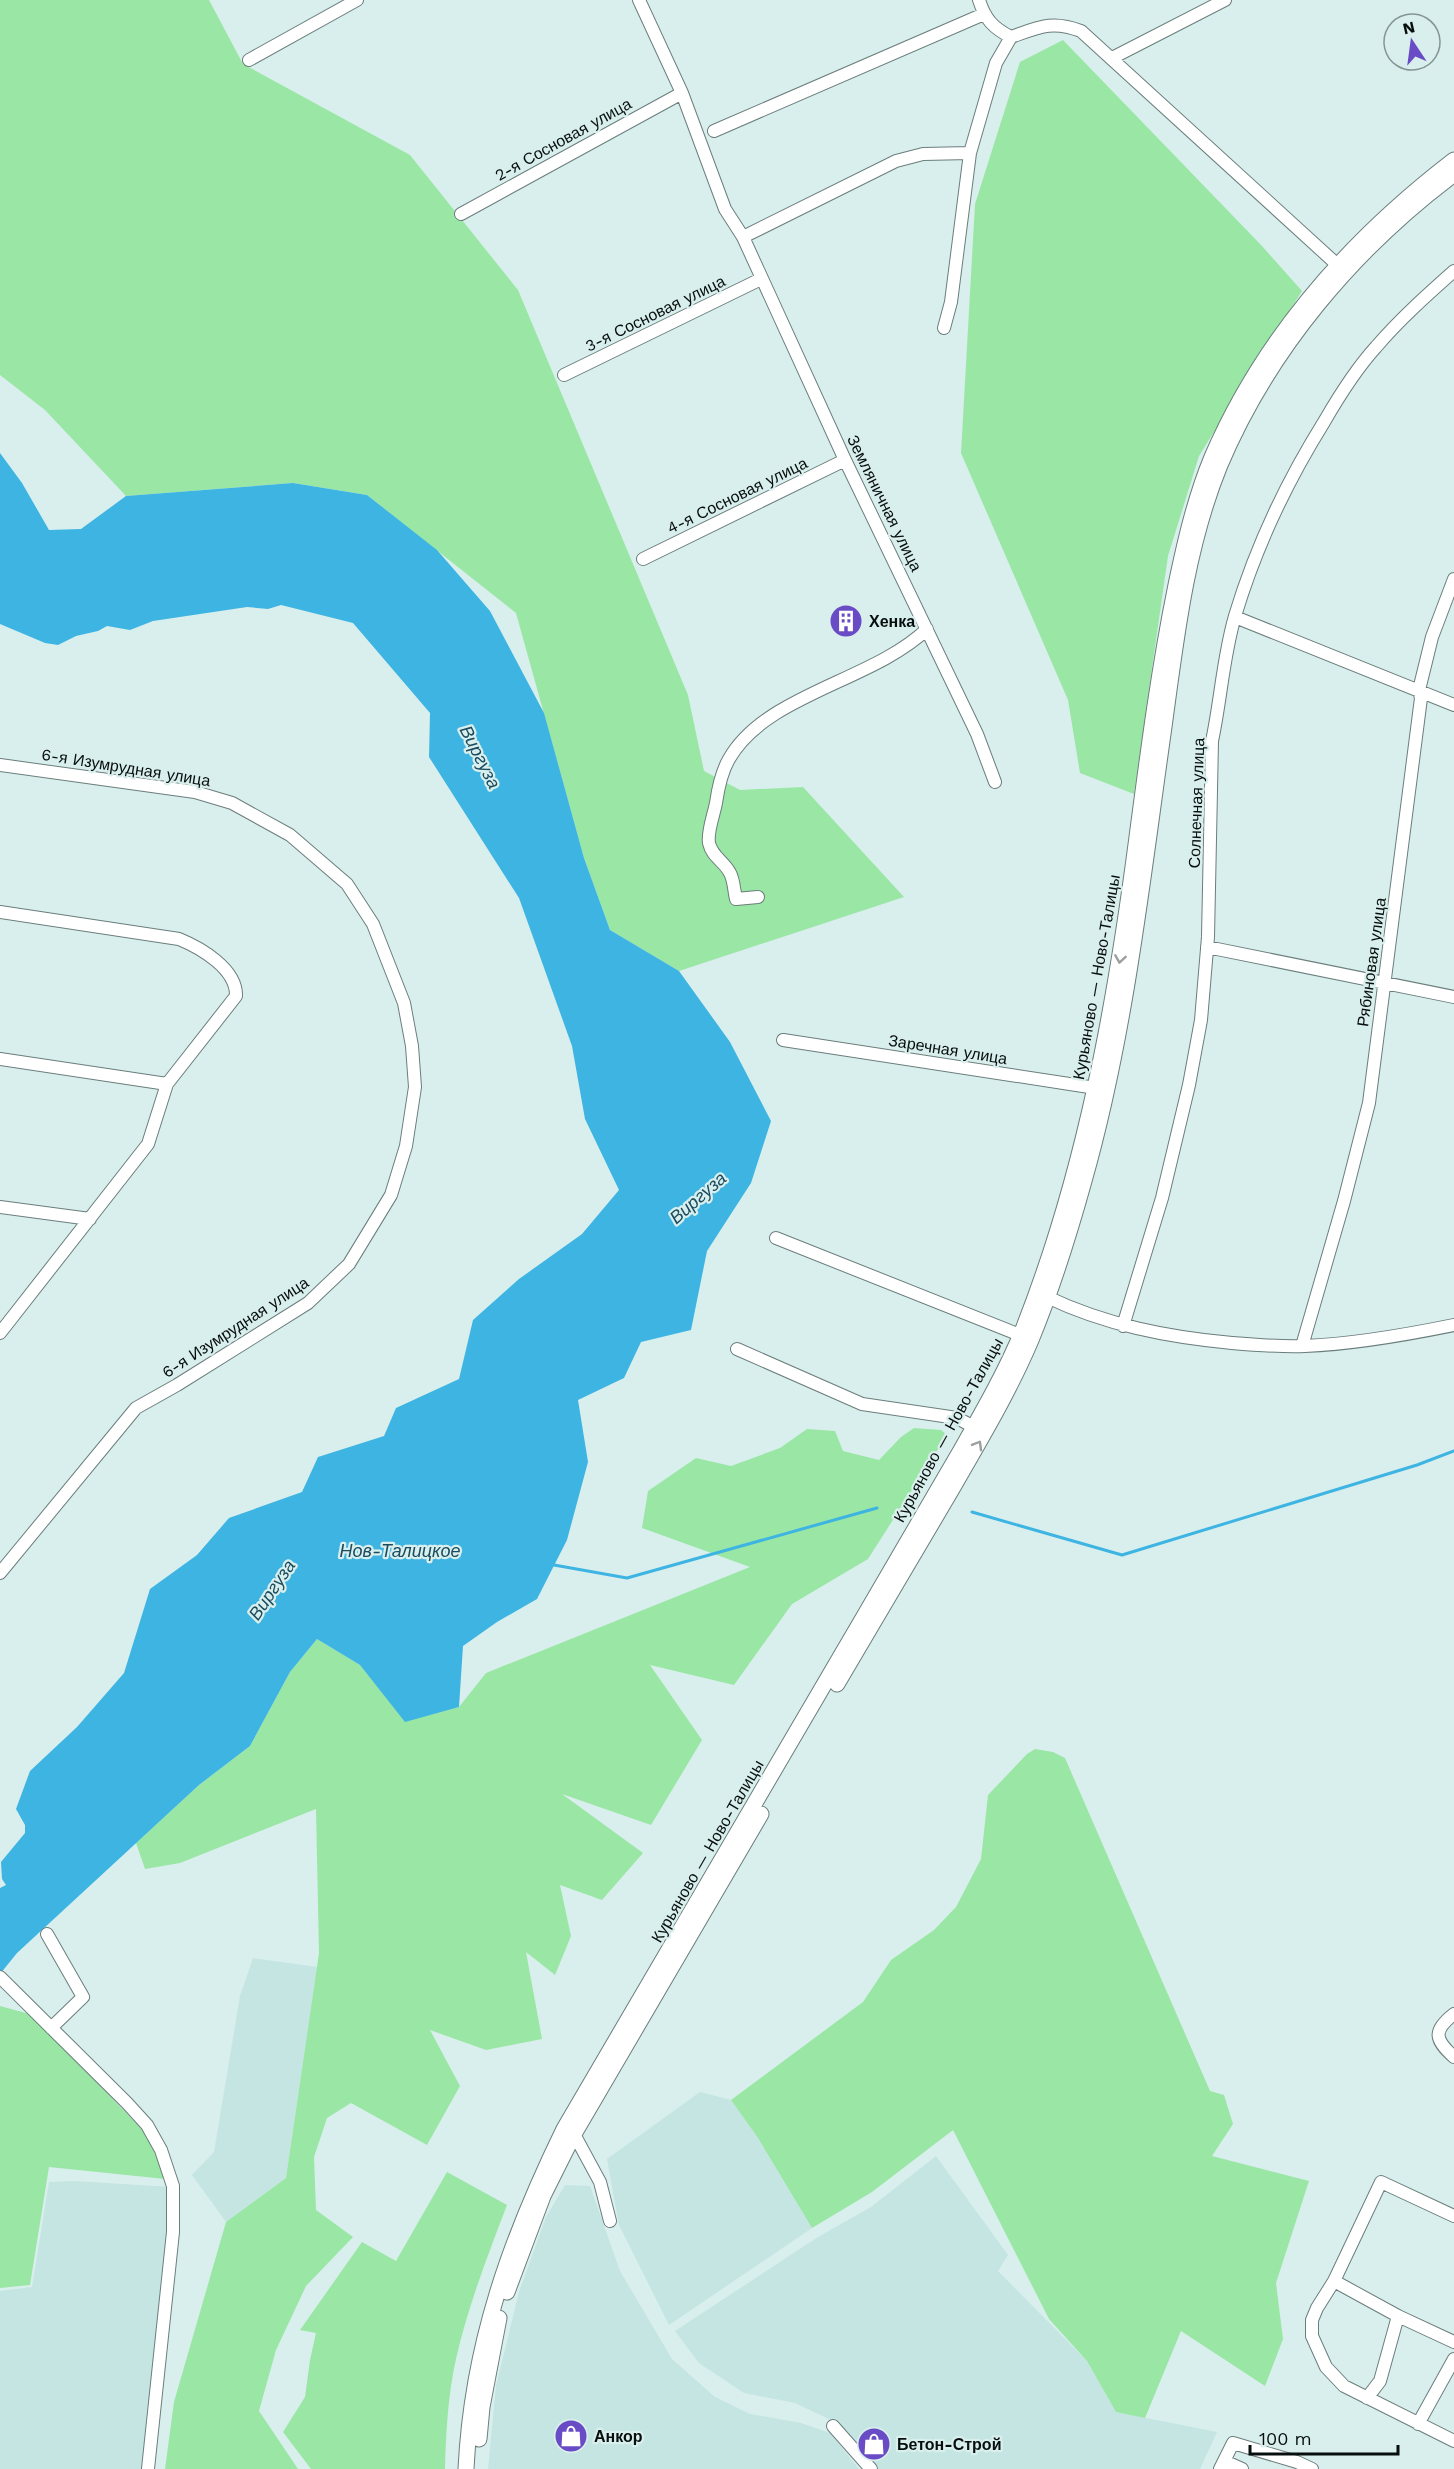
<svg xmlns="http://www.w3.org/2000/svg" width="1454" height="2469" font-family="'Work Sans',sans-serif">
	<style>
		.built { fill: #c4e5e1 }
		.green { fill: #9ae6a5 }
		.water { fill: #3eb4e3 }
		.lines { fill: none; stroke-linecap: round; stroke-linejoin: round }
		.stream { stroke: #3eb4e3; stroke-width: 3 }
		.minor-casing { stroke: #6a7e7c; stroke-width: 14 }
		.major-casing { stroke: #6a7e7c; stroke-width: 17 }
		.minor { stroke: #fff; stroke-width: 12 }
		.major { stroke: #fff; stroke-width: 15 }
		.oneway { stroke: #9c9f9f }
		.labels { text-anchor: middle; stroke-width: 4.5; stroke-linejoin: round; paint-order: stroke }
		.street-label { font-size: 16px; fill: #070f0e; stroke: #d9efed }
		.poi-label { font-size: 16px; font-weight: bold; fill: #070f0e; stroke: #d9efed; text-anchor: start }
		.water-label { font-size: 18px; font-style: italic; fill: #1b4b5f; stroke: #d9efed }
	</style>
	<rect width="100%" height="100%" fill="#d9efed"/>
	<path class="built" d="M253,1958L317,1967L286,2178L226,2222L192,2175L214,2152L240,1996Z
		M700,2092L731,2100L758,2138L812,2228L669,2325L619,2225L607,2159Z
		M936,2156L1008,2255L998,2271L1087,2361L1116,2412L1217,2432L1200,2469H878L835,2422L795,2403L744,2393L699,2363L675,2331L818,2237L871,2207Z
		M73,2181L172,2187L142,2469H0V2291L32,2287L49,2182Z
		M565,2185L590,2186L620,2271L672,2359L715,2397L750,2414L801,2423L830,2433L859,2469H488L496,2386L519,2292L546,2217Z"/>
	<path class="green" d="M0,0H209L243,64L410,155L518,290L688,695L704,771L740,790L803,787L904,897L679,971L610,930L584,858L516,613L367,495L293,483L126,496L45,410L0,375Z
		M1063,40L1262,246L1302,291L1199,456L1168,556L1134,794L1080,773L1068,700L961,453L975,204L1020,62Z
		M914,1428L941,1430L947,1435L868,1559L792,1604L734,1685L650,1665L702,1740L651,1825L562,1794L643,1853L602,1900L560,1885L571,1936L555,1975L526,1952L542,2039L486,2050L430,2030L460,2086L427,2145L351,2103L327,2118L314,2157L316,2210L353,2237L306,2286L276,2350L259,2411L298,2469H165L174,2402L226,2222L286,2178L319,1953L316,1809L180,1863L145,1869L136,1843L199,1785L250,1746L290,1672L317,1639L360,1665L405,1721L459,1707L486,1673L750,1567L642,1528L648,1491L696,1458L731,1466L780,1448L807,1429L835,1431L843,1451L879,1460L901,1437Z
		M1035,1749L1053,1752L1065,1758L1210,2091L1224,2095L1233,2124L1212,2156L1309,2181L1276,2283L1283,2339L1265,2386L1181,2331L1145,2418L1116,2412L1087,2361L1049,2319L953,2130L872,2192L812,2228L758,2138L731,2100L863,2002L891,1960L934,1930L956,1907L981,1859L988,1795L1027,1754Z
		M0,2006L33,2015L148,2136L165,2179L49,2167L30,2285L0,2288Z
		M447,2172L507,2205C488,2255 468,2306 456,2359C448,2395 446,2432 445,2469H311L283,2432L305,2397L310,2360L316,2333L300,2330L362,2242L396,2261Z"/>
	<path class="water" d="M0,453L22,483L49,530L81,529L126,496L293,483L367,495L437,550L490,611L544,713L584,858L610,930L679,971L730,1042L771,1121L751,1183L707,1251L691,1330L641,1342L624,1378L578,1400L588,1462L567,1540L537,1599L497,1622L463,1646L459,1707L405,1722L360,1665L317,1639L290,1672L250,1746L199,1785L17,1953L0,1974V1888L6,1885L2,1879L1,1862L25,1833V1825L16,1809L30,1771L77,1727L124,1673L150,1589L197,1555L229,1518L302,1492L318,1457L384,1436L396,1408L459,1379L473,1320L519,1279L582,1234L619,1190L585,1119L572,1046L519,898L429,757L430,713L353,623L281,605L268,609L247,607L153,621L130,630L107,626L98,631L76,636L58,645L45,643L0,624Z"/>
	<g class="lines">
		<path class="stream" d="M972,1512L1122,1555L1417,1465L1454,1451
			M553,1561L554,1565L627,1578L877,1508"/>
		<g class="minor-casing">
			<path id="minor" d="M639,0L682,93L725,209L743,237L845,460L977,734L995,782
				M979,0C985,19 993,28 1011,37
				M1011,37C1039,27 1052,20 1081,31L1343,270
				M1112,58L1225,0
				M249,60L357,0
				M714,131L984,14
				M461,214L682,93
				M743,237L896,161L923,154L970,153
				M944,328L951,302L970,153L996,63L1011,37
				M564,375L761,279
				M643,559L845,460
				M1235,617L1454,705
				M0,765L195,792L232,803L290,835L347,884L373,924L404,1003L412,1046L415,1087L406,1146L391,1195L349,1264L308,1303L177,1385L136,1408L0,1573
				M758,897L736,899C734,891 734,880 730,873C724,861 712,857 709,843C707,832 714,814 716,803C718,789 722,771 729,759C766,694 873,681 927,629
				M0,912L179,939C201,948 237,969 236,996L167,1084L148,1144L0,1333
				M1207,947L1454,997
				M783,1040L1102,1089
				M0,1059L167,1084
				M0,1207L90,1219
				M776,1238L1020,1335
				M1047,1297C1106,1325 1167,1337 1232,1343C1256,1345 1281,1347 1305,1346C1355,1344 1405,1335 1454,1325
				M1123,1326L1162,1198L1189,1085L1201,1020L1208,937L1212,741C1221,699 1223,657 1235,616C1256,546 1286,483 1324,422C1339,396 1356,369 1376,347C1400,319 1427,295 1454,271
				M1302,1346L1344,1201L1369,1103L1421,698L1419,690L1432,637L1454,579
				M737,1349L862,1404L957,1418L974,1427
				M47,1934L83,1997L51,2028
				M0,1977L127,2103L147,2125L161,2150L173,2186V2232L148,2469
				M1454,2014C1432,2031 1435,2040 1454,2057
				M574,2134L600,2182L610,2221
				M1454,2216L1381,2182L1334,2281L1317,2308L1312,2320V2336L1326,2367L1344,2386L1454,2441
				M1334,2281L1398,2316L1454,2342
				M1367,2398L1380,2381L1398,2316
				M1418,2424L1454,2359
				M833,2426L871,2469
				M1224,2461L1242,2469
				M1220,2469L1233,2443L1297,2462L1312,2469"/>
		</g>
		<g class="major-casing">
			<path id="major" d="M837,1684C875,1619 914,1554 952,1489C980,1440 1009,1392 1031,1340C1052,1289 1069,1235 1084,1181C1126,1033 1142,880 1164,727C1176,639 1186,548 1220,465C1269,349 1354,249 1454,174
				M507,2292L543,2196L574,2134L761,1814
				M479,2439L482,2407L499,2318
				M466,2469C472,2345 510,2240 564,2129C664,1957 766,1785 866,1613C898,1558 930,1504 961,1450C983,1411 1005,1373 1022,1332C1085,1173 1115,1006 1137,837C1148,753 1159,668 1176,585C1185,542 1195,498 1212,457C1264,337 1351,239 1454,160"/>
		</g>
		<use href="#minor" class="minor"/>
		<use href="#major" class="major"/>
	</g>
	<defs><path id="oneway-chevron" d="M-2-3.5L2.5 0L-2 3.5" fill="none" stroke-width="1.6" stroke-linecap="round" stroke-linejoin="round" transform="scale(1.5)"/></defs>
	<g class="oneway">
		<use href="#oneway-chevron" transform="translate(1120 959) rotate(99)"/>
		<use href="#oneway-chevron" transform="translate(978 1445) rotate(-60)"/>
	</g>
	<defs>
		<g id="building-disc" transform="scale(1.725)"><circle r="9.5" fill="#694cc5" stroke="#d9efed"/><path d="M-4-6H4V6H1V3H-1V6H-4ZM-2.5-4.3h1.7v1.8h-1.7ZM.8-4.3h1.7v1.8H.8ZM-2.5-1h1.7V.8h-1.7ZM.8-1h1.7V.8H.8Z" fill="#fff"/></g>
		<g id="shop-disc" transform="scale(1.725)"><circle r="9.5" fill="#694cc5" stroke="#d9efed"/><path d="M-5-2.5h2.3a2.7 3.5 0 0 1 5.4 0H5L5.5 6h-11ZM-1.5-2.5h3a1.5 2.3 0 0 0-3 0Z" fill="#fff"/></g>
	</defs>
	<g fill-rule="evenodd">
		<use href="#building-disc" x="846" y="621"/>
		<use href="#shop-disc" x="571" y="2436"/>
		<use href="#shop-disc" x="874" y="2444"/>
	</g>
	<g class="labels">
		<g class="street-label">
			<text transform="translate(563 139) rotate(-29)" y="6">2-я Сосновая улица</text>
			<text transform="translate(655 313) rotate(-26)" y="6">3-я Сосновая улица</text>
			<text transform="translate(737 495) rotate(-26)" y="6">4-я Сосновая улица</text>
			<text transform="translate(885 503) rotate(64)" y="6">Земляничная улица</text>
			<text transform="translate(126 767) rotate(9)" y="6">6-я Изумрудная улица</text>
			<text transform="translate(1196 803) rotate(-88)" y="6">Солнечная улица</text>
			<text transform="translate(1371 962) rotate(-82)" y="6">Рябиновая улица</text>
			<text transform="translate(1096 977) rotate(-80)" y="6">Курьяново — Ново-Талицы</text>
			<text transform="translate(948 1049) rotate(9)" y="6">Заречная улица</text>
			<text transform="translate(235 1327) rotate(-33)" y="6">6-я Изумрудная улица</text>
			<text transform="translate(948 1430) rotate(-61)" y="6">Курьяново — Ново-Талицы</text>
			<text transform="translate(707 1851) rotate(-60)" y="6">Курьяново — Ново-Талицы</text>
		</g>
		<g class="poi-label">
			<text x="869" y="627">Хенка</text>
			<text x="594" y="2442">Анкор</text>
			<text x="897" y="2450">Бетон-Строй</text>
		</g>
		<g class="water-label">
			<text transform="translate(480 757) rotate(63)" y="6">Виргуза</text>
			<text transform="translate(698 1198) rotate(-41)" y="6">Виргуза</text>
			<text x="400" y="1557">Нов-Талицкое</text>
			<text transform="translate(272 1590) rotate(-56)" y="6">Виргуза</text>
		</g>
	</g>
	<g transform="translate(1412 42) rotate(347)"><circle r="28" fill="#d9efed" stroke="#859594" stroke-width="1.5"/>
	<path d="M0-4.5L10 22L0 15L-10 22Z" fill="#694cc5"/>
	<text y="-9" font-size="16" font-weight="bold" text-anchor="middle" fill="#070f0e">N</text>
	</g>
	<path d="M1250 2445v9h148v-9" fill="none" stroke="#070f0e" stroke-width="3"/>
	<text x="1259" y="2445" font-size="18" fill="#070f0e" stroke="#d9efed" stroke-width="4.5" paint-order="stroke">100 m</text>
</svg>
